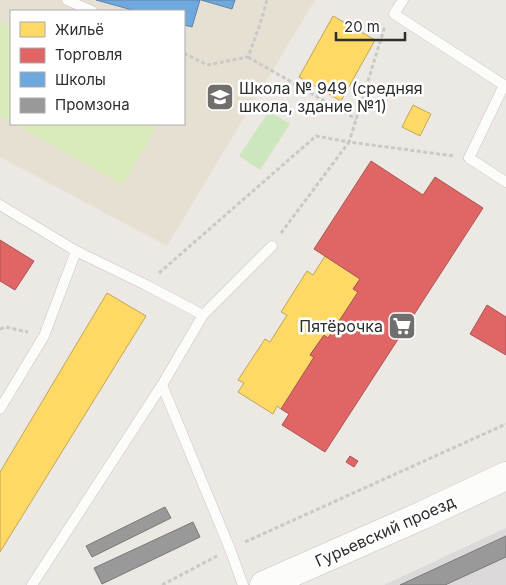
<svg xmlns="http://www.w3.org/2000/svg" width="506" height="585" font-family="Inter,sans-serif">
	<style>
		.industrial { fill: #dcd9db }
		.education { fill: #e6e0d3; fill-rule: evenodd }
		.green { fill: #cee6be }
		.pitch { fill: #d9eabb }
		.homes { fill: #ffd966; stroke: #c0a655 }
		.shops { fill: #e06666; stroke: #ab5555 }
		.schools { fill: #6fa8dc; stroke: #5c83a8 }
		.industry { fill: #999; stroke: #797979 }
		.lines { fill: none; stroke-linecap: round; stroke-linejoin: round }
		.lane-casing { stroke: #c5c4c5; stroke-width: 11 }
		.secondary-casing { stroke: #c5c4c5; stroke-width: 29 }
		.path { stroke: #c9c9c8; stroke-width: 3; stroke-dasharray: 4 2.5; stroke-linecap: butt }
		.lane { stroke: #fcfcfb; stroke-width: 10 }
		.secondary { stroke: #fcfcfb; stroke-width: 28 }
		.labels { text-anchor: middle; stroke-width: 5; stroke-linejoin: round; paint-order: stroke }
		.poi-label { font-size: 16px; fill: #2e2e2e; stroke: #fff; text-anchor: start }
		.street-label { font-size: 16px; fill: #2e2e2e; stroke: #fff }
	</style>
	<rect width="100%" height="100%" fill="#ece8e4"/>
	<path class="industrial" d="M506,528V585H384Z"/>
	<path class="education" d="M0,0H315L167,246L0,157ZM11,11H184V124H11Z"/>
	<path class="green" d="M269,111L290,124L260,170L239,156Z"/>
	<path class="pitch" d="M0,21L11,27V122L0,116Z
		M14,124H158L123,185Z"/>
	<path class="homes" d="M333,16L375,40L341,101L299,77Z
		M413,105L431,114L420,136L402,127Z
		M325,256L360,279L353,289L358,292L328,338L324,335L310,355L314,357L281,409L277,406L273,414L238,392L244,383L238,380L265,339L270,342L287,315L281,312L307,271L313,275Z
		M107,293L146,316L0,552V472Z"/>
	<path class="shops" d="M371,161L423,195L435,177L483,208L325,452L282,425L289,414L281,409L314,357L310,355L324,335L328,338L358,292L353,289L360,279L314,249Z
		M0,240L34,261L15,290L0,281Z
		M487,305L506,317V355L470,334Z
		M350,456L358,461L354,467L346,462Z"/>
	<path class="schools" d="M96,0H200L192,27L184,25V11H136Z
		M201,0H235L232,9Z"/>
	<path class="industry" d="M165,507L171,518L92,557L86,546Z
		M193,522L200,537L102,584L94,568Z
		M506,536V557L445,585H400Z"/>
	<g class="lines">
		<g class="lane-casing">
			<path id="lane" d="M67,0L92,11
				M403,0L394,14L504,85L469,158L506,182
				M0,205L76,251L44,336L0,409
				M76,251L146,285L203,315L162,385L230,549L243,585
				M203,315L272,246
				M32,585L162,385"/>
		</g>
		<g class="secondary-casing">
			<path id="secondary" d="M264,585L423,515L506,476"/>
		</g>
		<path class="path" d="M184,53L207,65L248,57L261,21L267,0
			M248,57L356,119
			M281,233L349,142L454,156
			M159,273L316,136L349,142L385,26
			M0,329L5,327L28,332
			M245,542L506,424
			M162,585L217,556"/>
		<use href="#lane" class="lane"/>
		<use href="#secondary" class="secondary"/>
	</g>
	<defs>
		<g id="school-square" transform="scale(1.4375)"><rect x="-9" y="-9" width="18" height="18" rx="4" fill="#706f6e" stroke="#fff"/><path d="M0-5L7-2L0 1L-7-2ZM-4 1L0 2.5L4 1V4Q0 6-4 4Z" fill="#fff"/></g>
		<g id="supermarket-square" transform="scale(1.4375)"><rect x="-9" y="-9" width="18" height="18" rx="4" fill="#706f6e" stroke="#fff"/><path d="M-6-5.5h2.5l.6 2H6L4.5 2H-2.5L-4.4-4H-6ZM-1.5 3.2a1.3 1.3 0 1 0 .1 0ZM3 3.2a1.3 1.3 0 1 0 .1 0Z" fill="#fff"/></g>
	</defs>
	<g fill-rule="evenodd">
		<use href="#school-square" x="220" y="97"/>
		<use href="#supermarket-square" x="402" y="326"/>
	</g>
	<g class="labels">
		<g class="poi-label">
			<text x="239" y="94">Школа № 949 (средняя<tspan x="239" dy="18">школа, здание №1)</tspan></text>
			<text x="383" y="332" text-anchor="end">Пятёрочка</text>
		</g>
		<g class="street-label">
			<text transform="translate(385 531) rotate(-24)" y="6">Гурьевский проезд</text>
		</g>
	</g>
	<rect x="10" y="10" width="175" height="115" fill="#ffffff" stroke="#ababab"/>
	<rect x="20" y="22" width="25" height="15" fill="#ffd966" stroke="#ababab"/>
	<text x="55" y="35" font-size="15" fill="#2e2e2e">Жильё</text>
	<rect x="20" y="48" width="25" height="15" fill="#e06666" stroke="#ababab"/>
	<text x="55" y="60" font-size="15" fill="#2e2e2e">Торговля</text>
	<rect x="20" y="72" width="25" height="15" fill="#6fa8dc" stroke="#ababab"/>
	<text x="55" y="85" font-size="15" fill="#2e2e2e">Школы</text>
	<rect x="20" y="98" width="25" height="15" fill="#999999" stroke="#ababab"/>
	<text x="55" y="110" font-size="15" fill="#2e2e2e">Промзона</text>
	<path d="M336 32v8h69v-8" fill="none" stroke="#2e2e2e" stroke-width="2.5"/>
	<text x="344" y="32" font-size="15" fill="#2e2e2e" stroke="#ffffff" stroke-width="4" paint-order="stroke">20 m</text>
</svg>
